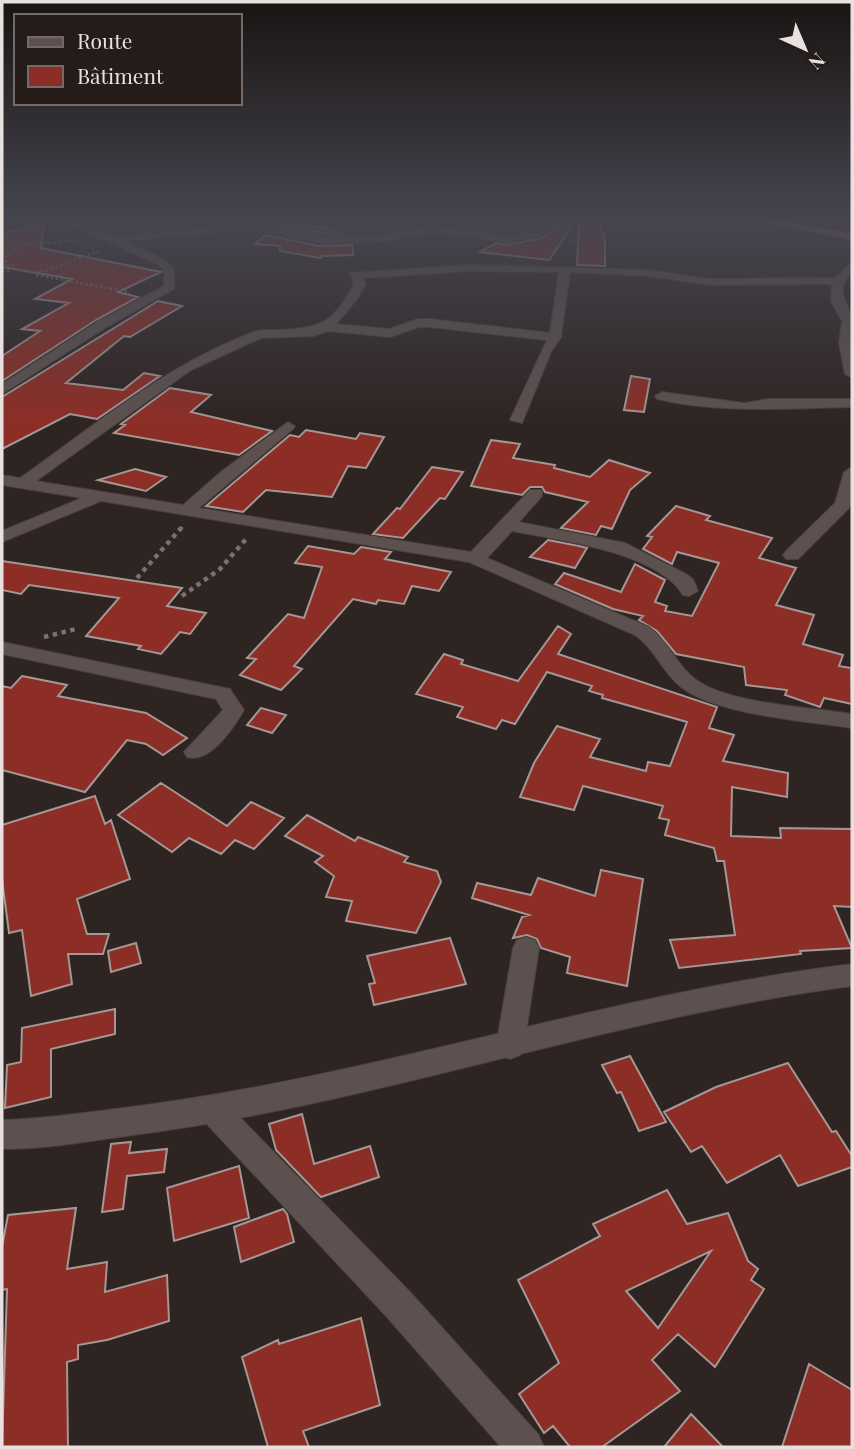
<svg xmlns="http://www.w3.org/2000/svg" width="854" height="1449" font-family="'Playfair Display',serif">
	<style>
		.building { fill: #8c2e26; stroke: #a49795; stroke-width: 2; fill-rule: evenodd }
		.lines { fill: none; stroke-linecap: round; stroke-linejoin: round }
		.street-casing { stroke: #48403f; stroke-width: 2 }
		.secondary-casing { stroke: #48403f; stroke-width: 2 }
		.highway-casing { stroke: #48403f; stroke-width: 2 }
		.path-far1 { stroke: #7b7270; stroke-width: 2.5; stroke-dasharray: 2.5 2.5; stroke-linecap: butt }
		.path { stroke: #7b7270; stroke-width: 4.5; stroke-dasharray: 4.5 4.5; stroke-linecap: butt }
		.street { fill: #5d514f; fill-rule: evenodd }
		.secondary { fill: #5d514f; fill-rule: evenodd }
		.highway { fill: #da7569; fill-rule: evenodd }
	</style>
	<rect width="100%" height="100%" fill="#2e2422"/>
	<path class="building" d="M283,220H312L307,226L333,229L328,234L277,225Z
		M559,220H576L549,260L480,252L496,243L507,245L542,238L555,230Z
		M579,220L599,221L605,241V266L577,265Z
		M44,223L41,248L161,272L118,292L138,297L96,320L2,381V356L40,331L22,329L69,303L35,299L72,279L2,267V233Z
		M266,235L319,246L352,245L353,255L321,256V258L280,251V246L255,244Z
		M158,301L182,306L130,337L124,336L66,383L123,390L144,373L160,376L97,419L70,414L2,449V397Z
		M631,376L650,379L644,412L624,410Z
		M170,388L211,395L191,412L272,431L239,455L114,433L125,425L121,424Z
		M306,430L356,439L360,433L384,437L366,468L348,466L332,497L266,490L243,512L206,506L290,435L299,437Z
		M491,440L520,444L513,458L555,465L554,468L590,477L609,460L650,473L630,490L612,529L601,526L596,535L561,528L588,502L545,492L542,487H530L522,495L471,486Z
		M432,467L463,472L445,499L440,498L403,538L373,534L397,508L400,509Z
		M135,469L166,477L146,491L98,480Z
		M676,506L710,516L706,520L772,538L759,558L796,568L776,605L814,615L803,644L843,655L839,666L851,668L852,704L824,698L820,707L785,695L787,690L746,685L744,667L676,654L657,631L639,620L643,616L613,609L555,584L564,573L621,592L635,564L665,580L655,602L667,606L665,611L692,616L719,563L677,552L672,564L643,549L652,537L647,536Z
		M548,540L579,546L587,548L575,568L530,557Z
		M308,546L354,554L361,547L391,552L385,559L451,572L439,591L412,586L404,604L378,600L376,604L353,599L294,666L302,669L281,690L240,675L256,659L247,658L288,614L304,618L322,567L295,563Z
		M2,561L182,588L167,606L206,613L190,634L180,632L161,654L138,649L141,646L86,636L119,598L29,585L21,594L2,590Z
		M558,626L571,634L558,654L717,707L709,728L734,735L723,761L788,773L787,797L732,787L731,836L781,838L780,828L852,829V907L834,906L852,948L800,951L801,954L679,968L670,940L735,935L724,861H717L714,848L665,835L669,820L659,818L663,806L583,786L574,810L520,797L534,763L557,726L600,739L590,757L646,771L648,762L670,766L687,722L602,698L603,695L589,691L592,686L547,672L515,724L502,720L496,729L457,717L463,707L416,694L444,654L463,660L461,664L518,681Z
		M22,676L67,685L58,696L146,713L187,738L163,755L146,744L127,740L85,792L2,770V686L11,688Z
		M261,708L286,715L272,733L247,725Z
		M161,783L227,826L251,802L284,818L254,849L235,840L221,854L189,838L172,852L118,815Z
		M95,796L105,824L111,820L130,879L77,899L87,934H109L103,954H68L72,984L31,996L22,930L9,933L2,879V825Z
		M307,815L355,841L358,837L408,857L404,862L437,871L441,882L416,933L346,921L352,901L326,897L334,876L315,862L323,856L285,836Z
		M601,870L643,879L627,986L567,973L570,957L541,948L537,939L527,935L513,938L522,917L529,915L472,898L477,883L531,895L538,878L595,896Z
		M450,938L466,984L374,1005L369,984L375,983L367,956Z
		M136,943L141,963L111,972L108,951Z
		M115,1009V1034L51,1049V1097L5,1108L7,1065L21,1062L22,1028Z
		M630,1056L666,1122L639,1131L621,1092L617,1093L602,1065Z
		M788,1063L832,1132L836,1131L852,1156V1167L798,1186L780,1155L727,1183L702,1146L691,1152L664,1112L716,1087Z
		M302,1114L314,1164L370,1146L379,1177L321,1197L276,1150L269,1124Z
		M131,1142L129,1153L167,1149L164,1172L127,1176L123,1209L102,1212L111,1144Z
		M239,1166L249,1218L174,1241L167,1188Z
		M667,1190L687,1224L728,1213L748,1261L758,1269L751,1280L764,1289L715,1367L678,1334L652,1360L680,1391L602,1447H570L553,1426L544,1433L519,1394L559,1363L518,1280L600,1236L593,1224ZM711,1251L658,1328L626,1291Z
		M76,1208L67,1269L107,1262L105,1292L167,1275L169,1321L107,1340L78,1345V1359L67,1362L68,1447H2L7,1289L2,1290V1247L8,1215Z
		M283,1209L287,1214L294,1242L241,1262L234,1227Z
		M361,1318L380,1405L303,1431L309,1447H268L242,1357L278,1340L279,1344Z
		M809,1364L852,1390V1447H782Z
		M691,1414L723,1447H664Z"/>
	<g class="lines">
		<g class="street-casing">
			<path id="street" d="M60,220H79L115,237L230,225L269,226L329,237L347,220H358L340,237L377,236L431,226L507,236L534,232L546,225L547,220H557L554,228L541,236L507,242L431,232L377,242L320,243L269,232L230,231L125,241L165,260L174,270V289L105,328L2,394V384L97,322L164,286V271L157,264Z
				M852,262V271C831,296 851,300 852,322C854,340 852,359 852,378L845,374L839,343L842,321L831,301L832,284L710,285L650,276L570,272L561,337L551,352L522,423L510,420L547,340L430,327H419L390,337L328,331L313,336L261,338L191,370L36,481L183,505L222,471L288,422L295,426L293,429L199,508L471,552L530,490H542V496L519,522L625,543L686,574L693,579L698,591L689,596L683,595C657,552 559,540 512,531L487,558L649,627C668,641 676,664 695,679C728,704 810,707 852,714V728C807,721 716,715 681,687C662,672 655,649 635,635L469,562L101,501L2,542V531L82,498L2,485V475L20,478C94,426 167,364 254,332C262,329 271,330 280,330C322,328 335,322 354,283L350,273L470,265L650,270L710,279L835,278ZM470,271L559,272L550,333L430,319H418L389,329L336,324L357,299L366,283L362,278Z
				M662,392L744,403L769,399H852V407C787,408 721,414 657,399L655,396Z
				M852,467V500L849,508L798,559H786L783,555L786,551L835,503L844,472Z
				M2,642L230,689L244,710C234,727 210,764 187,757L184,752L223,710L216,699L2,654Z
				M526,937L535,940L539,948L524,1046L520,1055L510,1059L500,1055L496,1046L513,948L517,940Z
				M214,1097L224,1101L410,1292L538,1434L544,1447H501L386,1316L204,1121L199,1111L204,1101Z"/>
		</g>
		<g class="secondary-casing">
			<path id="secondary" d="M852,964V986C609,1018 376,1104 133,1135C90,1141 46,1149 2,1149V1120C43,1119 83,1113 123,1108C370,1078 607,994 852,964Z"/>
		</g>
		<g class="highway-casing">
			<path id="highway" d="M755,220H777L852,234V240Z"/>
		</g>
		<path class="path-far1" d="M562,236L579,242
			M9,242L30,245L76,240
			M24,245L6,257V264C36,285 69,260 99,251
			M2,272L12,270
			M36,275L130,292
			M181,529L184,525"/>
		<path class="path" d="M137,578L182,527
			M182,596L220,569L247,538
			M44,637L76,629"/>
		<use href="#street" class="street"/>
		<use href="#secondary" class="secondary"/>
		<use href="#highway" class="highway"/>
	</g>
	<linearGradient id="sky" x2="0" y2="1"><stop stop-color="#191413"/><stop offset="0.52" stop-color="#46454f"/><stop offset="1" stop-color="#46454f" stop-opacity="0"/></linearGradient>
	<rect width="854" height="423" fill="url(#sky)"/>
	<rect width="854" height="1449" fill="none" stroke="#e8e1e0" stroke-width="7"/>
	<rect x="14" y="14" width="228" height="91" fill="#251b19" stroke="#736a69" stroke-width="2"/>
	<rect x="28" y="37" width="35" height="10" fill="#5d514f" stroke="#736a69" stroke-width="2"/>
	<text x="77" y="49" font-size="21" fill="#e8e1e0">Route</text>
	<rect x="28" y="66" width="35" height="21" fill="#8c2e26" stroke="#736a69" stroke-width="2"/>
	<text x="77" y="84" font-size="21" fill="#e8e1e0">Bâtiment</text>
	<g transform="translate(805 49) rotate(136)" stroke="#251b19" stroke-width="5" paint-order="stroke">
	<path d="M0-5L12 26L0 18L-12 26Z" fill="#e8e1e0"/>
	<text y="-10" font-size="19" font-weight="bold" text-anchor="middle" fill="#e8e1e0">N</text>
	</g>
</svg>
